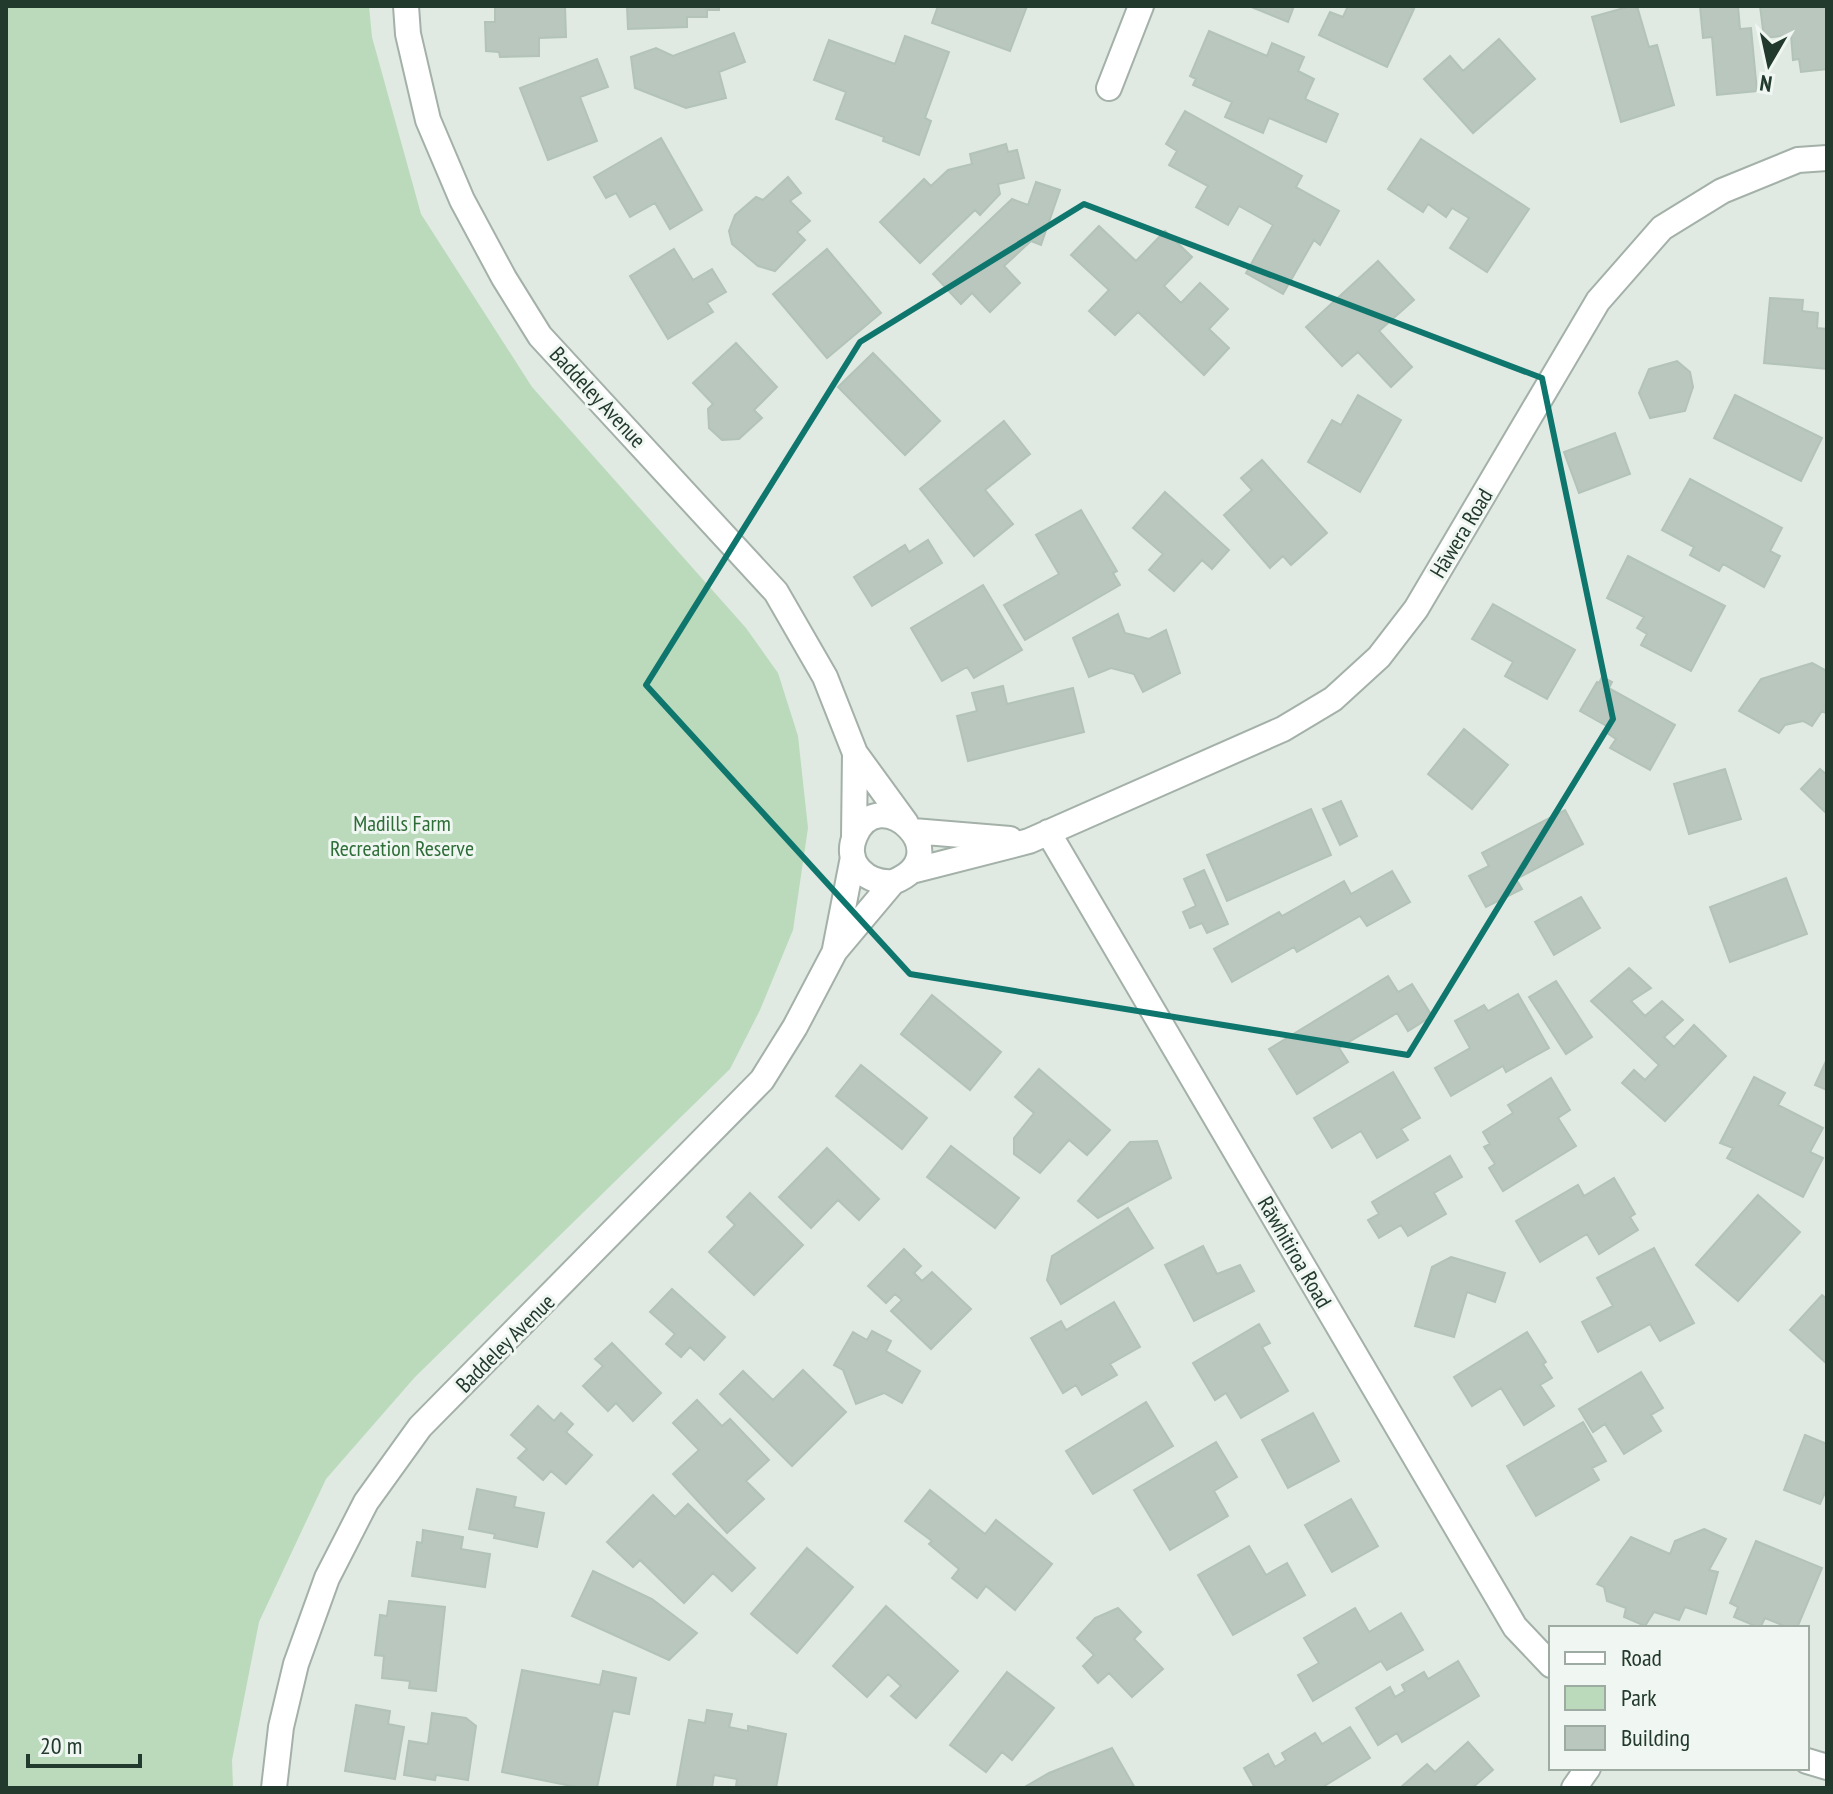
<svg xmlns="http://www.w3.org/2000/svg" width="1833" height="1794" font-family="'PT Sans Narrow',sans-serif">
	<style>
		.green { fill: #badabb }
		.building { fill: #b9c7be; stroke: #b3c3b8; stroke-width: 2 }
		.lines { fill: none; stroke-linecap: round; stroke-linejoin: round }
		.minor-casing { stroke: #a3b1a9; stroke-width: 28 }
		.minor { stroke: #fff; stroke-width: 24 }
		.marked { fill: none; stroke: #0f766e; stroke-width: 6; stroke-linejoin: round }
		.labels { text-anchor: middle; stroke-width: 6; stroke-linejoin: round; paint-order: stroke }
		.street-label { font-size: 22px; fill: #22392d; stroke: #f0f7f2 }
		.park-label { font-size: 22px; fill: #2f6d38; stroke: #f0f7f2 }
	</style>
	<rect width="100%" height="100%" fill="#e0eae3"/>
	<path class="green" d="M6,6H369L372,37L421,214L532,387L746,628L778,673L798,736L808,828L793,930L760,1010L730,1069L415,1377L326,1479L259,1622L232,1760L233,1788H6Z"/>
	<path class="building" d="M495,6H565L566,37L539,38V56L500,57L499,52L486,51L485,22H495Z
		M627,6H719V10H707V17H687V27L628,29Z
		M938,6H1027L1010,51L932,23Z
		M1249,6H1294L1288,22Z
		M1348,6H1407L1414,9L1387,67L1319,35L1330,12L1343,17Z
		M1631,6H1637L1649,47L1657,45L1674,105L1621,122L1592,17Z
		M1700,6H1738L1740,29L1751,28L1757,91L1717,95L1712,37L1703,38Z
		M1760,6L1827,7V69L1801,72L1799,59L1793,60L1791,35L1764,38Z
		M1209,31L1267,56L1272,43L1304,57L1298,71L1314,79L1305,99L1338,114L1326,142L1269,118L1263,133L1225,117L1232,102L1193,85L1196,79L1190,76Z
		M734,33L745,62L719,72L726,98L686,108L635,88L631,57L656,48L673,56Z
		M905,36L949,52L925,118L931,121L919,155L883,141L884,137L836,119L846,92L814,80L829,40L895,64Z
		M1499,39L1535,79L1473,133L1424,79L1450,56L1463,71Z
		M597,59L608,87L580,97L597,141L548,160L520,88Z
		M1185,111L1302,176L1296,187L1339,211L1320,245L1314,240L1283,294L1246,273L1273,225L1239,206L1228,225L1196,207L1208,186L1169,165L1177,151L1166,144Z
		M661,138L702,210L670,229L655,203L630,217L616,193L606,198L594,177Z
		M1421,139L1529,209L1487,272L1450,248L1469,218L1452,208L1446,217L1428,204L1423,212L1388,189Z
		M1006,144L1008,152L1017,150L1024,178L998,184L1000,194L980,215L975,210L920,263L880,222L924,179L931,186L948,170L972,164L970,154Z
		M788,177L801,193L790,201L810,221L797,232L805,240L775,271L758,266L732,244L729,231L735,215L756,197L763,200Z
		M1036,182L1060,190L1041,245L1031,241L1004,266L1020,283L990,312L972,293L961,304L933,274L1012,199L1028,205Z
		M1099,226L1136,261L1165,231L1192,257L1164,286L1181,303L1200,283L1228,309L1209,329L1229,348L1204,375L1138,312L1115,335L1089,311L1109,290L1071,255Z
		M674,249L693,280L712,269L726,292L707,303L713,312L668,339L630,276Z
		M827,249L881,313L827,358L773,294Z
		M1378,261L1414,300L1379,331L1412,367L1391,387L1358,352L1342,366L1306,327Z
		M1770,298L1803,300L1802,311L1818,313L1817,328L1827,329V369L1764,363Z
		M736,343L777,387L754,410L762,418L739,439L722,440L709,428L708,409L713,404L693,383Z
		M873,353L940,421L905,455L838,387Z
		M1677,361L1690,372L1693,387L1685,411L1650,418L1639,393L1649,369Z
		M1358,395L1401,420L1360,492L1308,462L1332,420L1341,425Z
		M1735,395L1822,438L1801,481L1714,438Z
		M1004,421L1030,454L985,490L1013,524L974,556L920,489Z
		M1615,433L1630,474L1579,493L1564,452Z
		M1262,460L1327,533L1291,565L1283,556L1270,568L1224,515L1252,490L1241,478Z
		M1690,479L1782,528L1770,551L1780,556L1764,587L1723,564L1719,571L1690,555L1694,547L1662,530Z
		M1165,492L1229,550L1212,569L1202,560L1174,591L1149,570L1163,554L1133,528Z
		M1081,510L1117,571L1113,573L1120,585L1025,640L1004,605L1059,574L1036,535Z
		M928,540L942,563L872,606L854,577L905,545L909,552Z
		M1628,556L1725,606L1691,671L1641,645L1647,634L1637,628L1644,617L1607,598Z
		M983,585L1022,650L974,678L967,667L942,681L911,628Z
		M1493,604L1575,650L1547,699L1505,676L1513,662L1472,639Z
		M1118,614L1125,633L1149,639L1166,630L1180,673L1143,692L1134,674L1111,668L1089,677L1073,638Z
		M1812,663L1827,671V714L1822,711L1812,726L1803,721L1785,725L1779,733L1739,711L1761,679Z
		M1602,677L1612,682L1609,688L1675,725L1650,770L1610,748L1616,739L1607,733L1610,728L1580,711L1597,682L1599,683Z
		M1003,686L1007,704L1073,688L1084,732L968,761L957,716L977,711L972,693Z
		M1464,729L1508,765L1472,809L1428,774Z
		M1725,769L1741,819L1689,834L1674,784Z
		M1820,769L1827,775V814L1801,789Z
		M1341,801L1357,836L1340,845L1323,809Z
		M1311,809L1331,855L1227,901L1207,855Z
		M1565,810L1583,844L1516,879L1522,889L1486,907L1469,876L1489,866L1482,853Z
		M1204,870L1228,924L1207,933L1202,923L1190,928L1183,912L1196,906L1184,879Z
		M1392,871L1410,902L1367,926L1360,916L1297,952L1294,947L1232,982L1214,949L1279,912L1282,916L1344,881L1351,894Z
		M1786,878L1807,934L1730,962L1710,907Z
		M1581,897L1600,928L1554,955L1535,922Z
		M1629,968L1651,988L1631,1001L1645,1016L1662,1001L1683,1020L1664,1037L1674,1047L1694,1025L1726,1056L1665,1121L1622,1083L1634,1070L1645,1080L1659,1065L1591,1001Z
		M1388,976L1398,992L1412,984L1432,1016L1408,1031L1397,1013L1339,1048L1348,1062L1297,1094L1269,1049Z
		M1556,981L1592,1037L1566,1054L1529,997Z
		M1518,994L1549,1048L1506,1072L1503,1066L1451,1096L1435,1068L1470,1048L1455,1021L1484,1005L1488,1011Z
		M932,995L1001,1052L970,1090L901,1034Z
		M1827,1059V1090L1815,1085Z
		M861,1065L927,1118L902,1149L836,1096Z
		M1039,1069L1110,1130L1087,1155L1069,1140L1040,1173L1014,1154V1138L1034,1113L1015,1097Z
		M1393,1072L1420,1118L1401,1129L1408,1140L1377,1158L1361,1131L1332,1148L1314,1118Z
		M1754,1077L1785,1093L1778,1105L1823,1128L1810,1152L1823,1158L1803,1197L1727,1158L1733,1148L1720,1143Z
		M1551,1078L1570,1110L1558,1118L1576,1146L1503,1191L1489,1168L1495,1164L1484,1147L1490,1144L1483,1132L1513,1113L1508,1105Z
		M1157,1141L1171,1178L1098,1218L1078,1201L1130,1142Z
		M951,1146L1019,1198L995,1228L927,1177Z
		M827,1148L879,1199L859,1220L838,1200L811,1228L779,1197Z
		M1450,1156L1462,1177L1434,1193L1446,1214L1408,1236L1401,1225L1379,1238L1368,1220L1379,1214L1372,1202Z
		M1614,1178L1635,1214L1630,1217L1638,1230L1599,1254L1587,1234L1540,1262L1516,1221L1578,1185L1584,1196Z
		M750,1193L803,1245L754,1295L709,1252L735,1225L727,1217Z
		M1758,1195L1800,1232L1738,1301L1696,1265Z
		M1128,1208L1153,1248L1061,1304L1047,1280L1052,1256Z
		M1203,1246L1217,1274L1240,1265L1254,1291L1194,1321L1165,1265Z
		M1654,1248L1694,1323L1660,1341L1650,1324L1598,1352L1582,1322L1613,1306L1597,1278Z
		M904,1249L921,1266L914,1273L922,1281L932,1272L971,1309L931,1349L891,1311L902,1300L895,1294L886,1303L868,1286Z
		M1451,1257L1505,1273L1495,1302L1467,1292L1454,1337L1415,1326L1432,1267Z
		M672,1289L725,1337L704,1360L690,1347L681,1357L666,1344L675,1334L650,1312Z
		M1822,1295L1827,1299V1364L1790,1330Z
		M1114,1302L1140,1347L1110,1364L1117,1375L1082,1395L1076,1385L1063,1393L1031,1338L1061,1321L1066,1330Z
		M1259,1324L1270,1343L1262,1347L1288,1391L1241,1418L1226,1393L1215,1400L1193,1363Z
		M872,1331L891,1341L886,1351L920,1371L902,1403L884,1393L856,1404L843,1370L834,1365L853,1332L867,1340Z
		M1527,1332L1546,1362L1543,1364L1552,1378L1540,1385L1554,1406L1524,1425L1501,1388L1472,1406L1454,1377Z
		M612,1343L661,1393L633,1421L616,1403L608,1411L583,1386L603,1366L595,1359Z
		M803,1370L846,1412L792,1466L720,1394L743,1371L773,1400Z
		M1641,1372L1663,1408L1651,1415L1661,1431L1624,1454L1605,1424L1593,1432L1579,1409Z
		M697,1400L722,1426L730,1419L769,1460L746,1481L764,1499L727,1533L673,1474L699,1450L673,1423Z
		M1146,1402L1173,1446L1093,1494L1066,1451Z
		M538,1406L554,1421L561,1413L573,1424L566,1432L592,1455L566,1484L551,1471L543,1480L518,1458L527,1449L511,1435Z
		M1313,1413L1339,1461L1288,1488L1262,1440Z
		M1583,1422L1606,1461L1592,1468L1599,1480L1536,1516L1507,1466Z
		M1805,1435L1827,1444V1488L1820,1504L1784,1490Z
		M1216,1442L1237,1477L1214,1491L1228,1516L1170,1550L1134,1490Z
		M477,1489L516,1497L514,1507L544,1513L537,1547L494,1538L495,1534L469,1529Z
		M930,1490L985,1534L996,1520L1052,1564L1015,1610L986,1586L977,1598L952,1578L959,1569L929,1544L932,1541L905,1521Z
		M653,1495L675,1517L688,1504L755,1568L732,1591L713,1573L684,1603L640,1560L633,1567L607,1542Z
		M1351,1499L1378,1546L1332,1572L1305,1525Z
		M1704,1529L1726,1539L1709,1570L1718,1572L1706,1614L1685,1607L1679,1620L1654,1612L1645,1626L1624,1617L1626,1608L1607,1601L1604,1587L1597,1584L1631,1537L1670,1554L1675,1541Z
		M423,1530L463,1537L461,1549L490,1554L485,1587L412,1576L417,1542L422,1543Z
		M1756,1541L1822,1568L1797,1628H1789L1765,1618L1760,1628L1734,1617L1738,1607L1730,1603Z
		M1249,1546L1266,1575L1287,1563L1305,1595L1233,1635L1198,1575Z
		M807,1548L853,1587L797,1653L751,1614Z
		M593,1571L652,1599L697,1633L669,1660L572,1616Z
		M389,1601L445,1607L436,1691L409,1688L410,1681L382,1678L384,1656L375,1655L380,1615L387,1616Z
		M886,1606L958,1671L916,1718L891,1696L901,1686L888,1674L867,1697L833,1666Z
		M1118,1608L1141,1632L1134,1639L1163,1669L1132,1697L1109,1673L1098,1683L1083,1666L1094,1655L1077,1638L1095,1618Z
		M1355,1608L1369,1632L1401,1613L1423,1650L1387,1670L1381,1661L1313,1701L1298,1675L1319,1663L1304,1638Z
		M1458,1661L1479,1696L1402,1742L1397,1733L1378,1745L1356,1708L1390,1687L1395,1697L1405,1691L1402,1685L1424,1672L1428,1679Z
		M522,1670L600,1685L603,1671L636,1678L629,1714L613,1711L597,1788H581L502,1772Z
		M1007,1672L1054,1708L1012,1760L1002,1752L986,1772L950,1745Z
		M356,1705L390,1711L388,1724L404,1727L395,1779L345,1771Z
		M707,1710L732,1714L729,1727L748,1731V1726L786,1734L776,1788L736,1786L737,1779L714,1775L712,1788L677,1786L689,1720L705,1723Z
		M432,1713L466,1718L476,1726L468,1780L436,1775L435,1780L404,1775L409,1741L428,1744Z
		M1350,1727L1370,1758L1321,1788H1255L1244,1768L1268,1754L1275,1767L1286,1760L1282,1753L1315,1733L1322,1744Z
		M1468,1742L1493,1770L1472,1788H1400L1427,1764L1435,1772Z
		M1112,1748L1135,1788H1023L1049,1773Z"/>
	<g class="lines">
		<g class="minor-casing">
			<path id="minor" d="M406,6L408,34L428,120L462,200L504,278L540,336L776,592L825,677L855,753L906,823
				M1109,88L1141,6
				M913,831L1010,839
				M1048,832L1515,1627L1551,1665
				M854,837L855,753
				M912,871L1029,841L1283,729L1333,699L1379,657L1416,609L1598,301L1662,228L1722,191L1798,160L1827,158
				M835,949L853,857
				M1807,1761L1827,1767
				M274,1788L281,1727L296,1664L327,1578L366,1502L420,1427L762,1080L795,1027L835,951L893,882C961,855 879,779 855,836C843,864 868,884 893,882
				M1574,1788L1588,1768"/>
		</g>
		<use href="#minor" class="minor"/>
	</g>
	<path class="marked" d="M1084,204L1542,378L1613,719L1408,1055L910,974L646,685L860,342Z"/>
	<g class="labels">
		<g class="street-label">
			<text transform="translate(598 397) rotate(47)" y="8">Baddeley Avenue</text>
			<text transform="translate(1461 533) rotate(-59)" y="8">Hāwera Road</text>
			<text transform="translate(1295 1252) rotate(60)" y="8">Rāwhitiroa Road</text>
			<text transform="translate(505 1343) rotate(-45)" y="8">Baddeley Avenue</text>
		</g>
		<g class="park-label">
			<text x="402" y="831">Madills Farm<tspan x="402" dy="25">Recreation Reserve</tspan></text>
		</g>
	</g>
	<rect width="1833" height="1794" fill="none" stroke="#22392d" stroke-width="16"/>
	<rect x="1549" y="1626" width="260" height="144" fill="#f0f7f2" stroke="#9eaba3" stroke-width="2"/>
	<rect x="1565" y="1652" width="40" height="12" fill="#ffffff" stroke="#9eaba3" stroke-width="2"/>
	<text x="1621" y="1666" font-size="24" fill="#22392d">Road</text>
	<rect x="1565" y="1686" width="40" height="24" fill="#badabb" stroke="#9eaba3" stroke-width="2"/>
	<text x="1621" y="1706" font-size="24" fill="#22392d">Park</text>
	<rect x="1565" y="1726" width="40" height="24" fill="#b9c7be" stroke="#9eaba3" stroke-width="2"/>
	<text x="1621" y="1746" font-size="24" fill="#22392d">Building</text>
	<g transform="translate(1769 64) rotate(189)" stroke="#f0f7f2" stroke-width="6" paint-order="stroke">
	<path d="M0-6L14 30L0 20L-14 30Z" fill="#22392d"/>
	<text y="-12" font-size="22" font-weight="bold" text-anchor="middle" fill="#22392d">N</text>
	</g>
	<path d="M28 1754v12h112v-12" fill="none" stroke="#22392d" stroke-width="4"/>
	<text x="40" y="1754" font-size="24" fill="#22392d" stroke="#f0f7f2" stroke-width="6" paint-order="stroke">20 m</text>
</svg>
